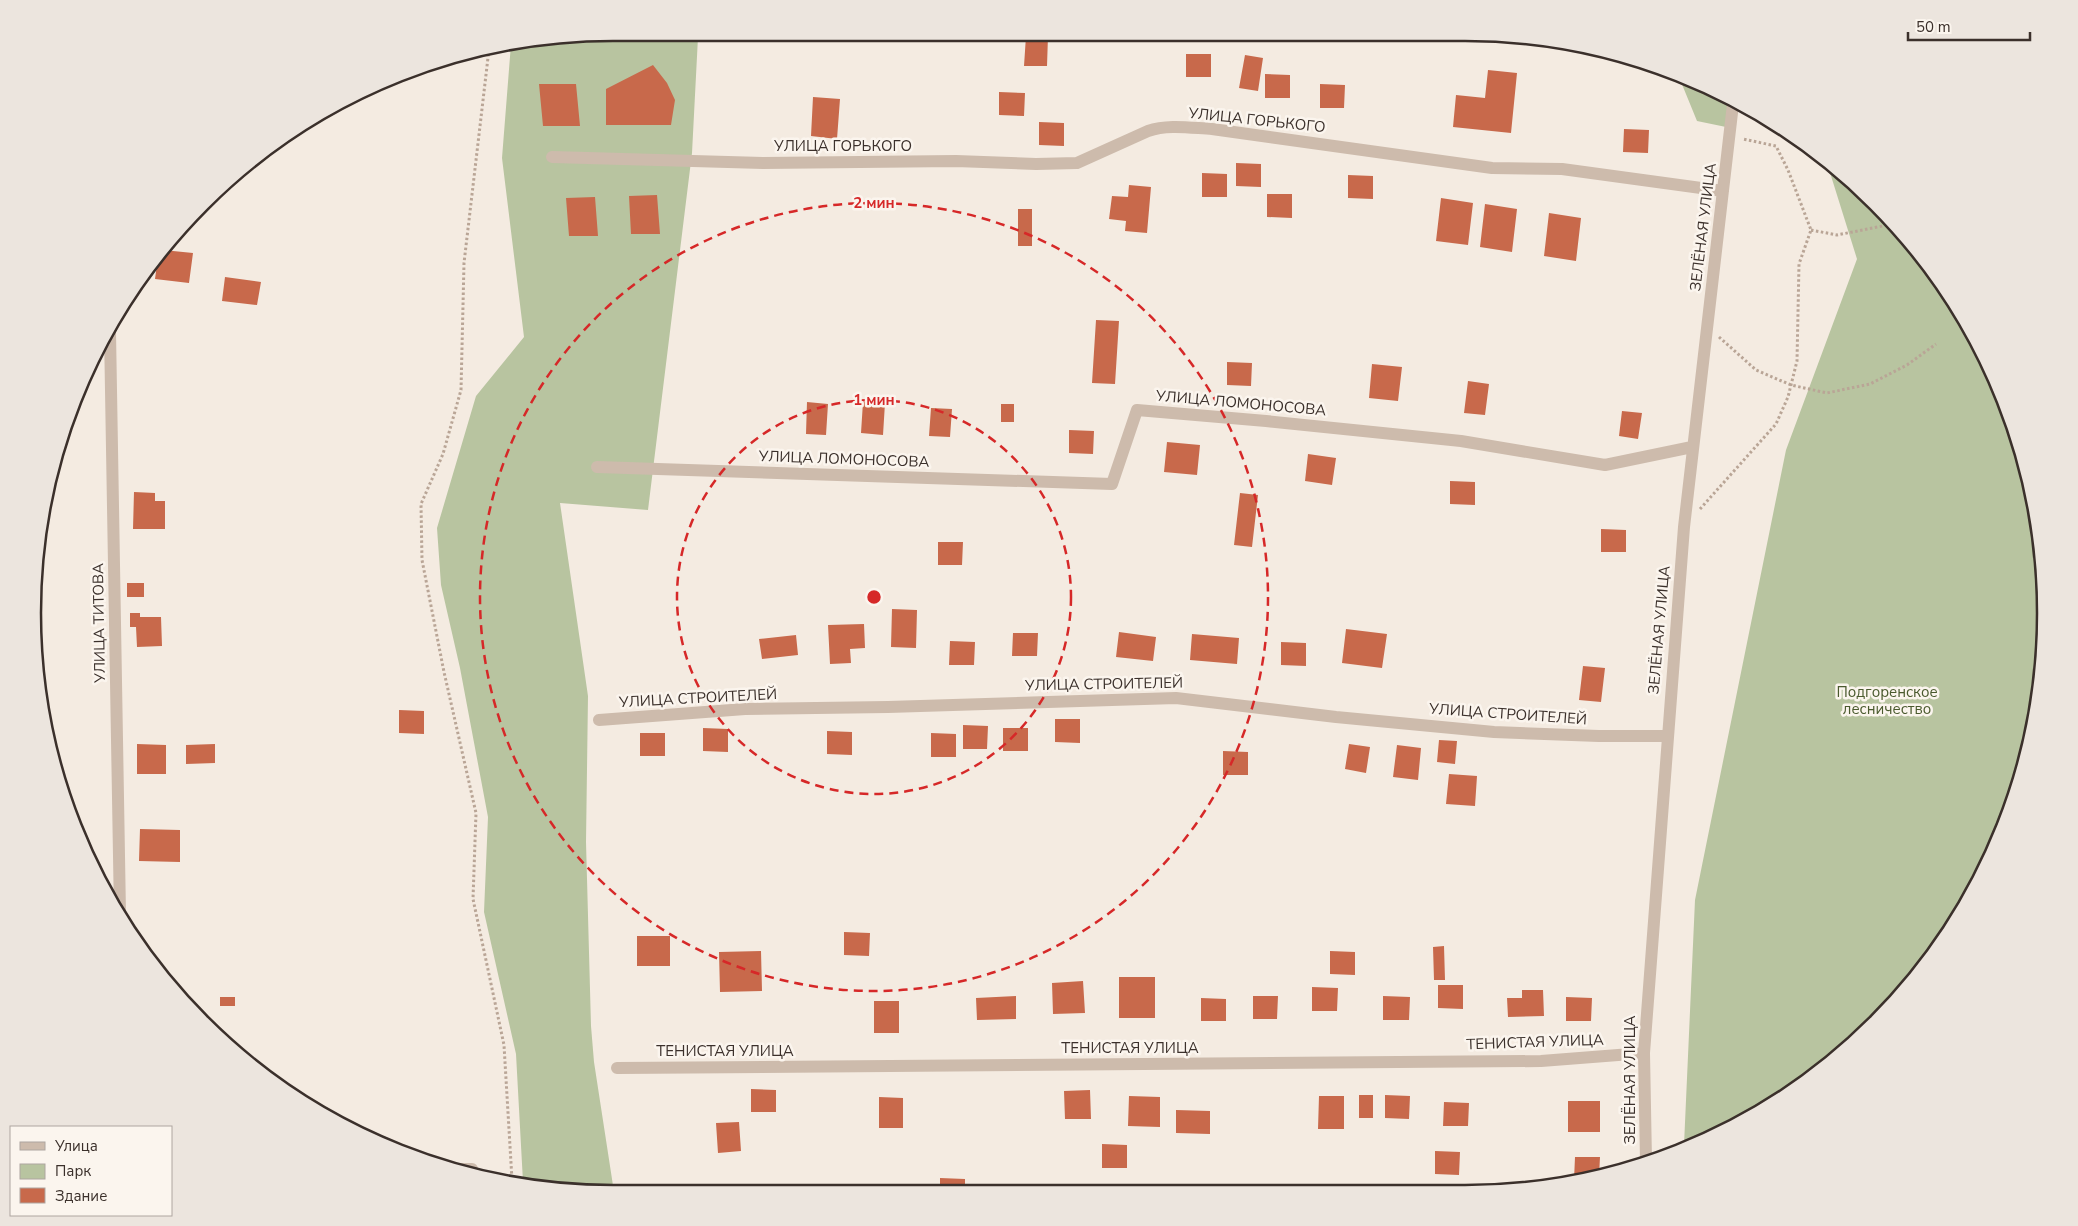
<svg xmlns="http://www.w3.org/2000/svg" width="2078" height="1226" font-family="'Nunito Sans',sans-serif">
	<style>
		.green { fill: #b8c4a0 }
		.building { fill: #c8694b }
		.lines { fill: none; stroke-linecap: round; stroke-linejoin: round }
		.path { stroke: #b9a596; stroke-width: 3; stroke-dasharray: 2.5 2.5; stroke-linecap: butt }
		.street { stroke: #cdbbac; stroke-width: 12 }
		.ring { fill: none; stroke: #d62828; stroke-width: 2.5; stroke-dasharray: 9 6 }
		.labels { text-anchor: middle; stroke-width: 5; stroke-linejoin: round; paint-order: stroke }
		.street-label { font-size: 15px; fill: #3b302b; stroke: #fbf5ee }
		.park-label { font-size: 15px; fill: #4a5a2e; stroke: #fbf5ee }
		.rim { fill: none; stroke: #3b302b; stroke-width: 2.5 }
		.centre { fill: #d62828; stroke: #fbf5ee; stroke-width: 2.5 }
		.ring-label { font-size: 15px; text-anchor: middle; font-weight: bold; fill: #d62828; stroke: #fbf5ee; stroke-width: 5; stroke-linejoin: round; paint-order: stroke }
	</style>
	<rect width="100%" height="100%" fill="#f4ebe1"/>
	<path class="green" d="M698,37L692,153L648,510L560,503L588,696L586,842L591,1026L594,1062L614,1192H575L523,1182L516,1054L484,912L488,817L460,668L441,585L437,528L476,396L524,337L502,158L511,44L537,38Z
		M1679,77L1729,102L1726,127L1697,121Z
		M1827,163L1876,203L1948,291L2001,391L2034,500L2045,613L2034,727L2001,835L1947,936L1848,1049L1755,1116L1684,1145L1695,900L1786,450L1857,259Z"/>
	<path class="building" d="M1026,36H1048L1047,66H1024Z
		M1186,54H1211V77H1186Z
		M1245,55L1263,58L1258,91L1239,88Z
		M653,65L667,83L675,100L671,125H606V89Z
		M1488,70L1517,73L1511,133L1453,127L1456,95L1485,98Z
		M1265,74L1290,75V98H1265Z
		M539,84H576L580,126H543Z
		M1320,84L1345,85L1344,108H1320Z
		M999,92L1025,93L1024,116L999,115Z
		M813,97L840,99L837,139L811,136Z
		M1039,122L1064,123V146L1039,145Z
		M1624,129L1649,130L1648,153L1623,152Z
		M1236,163L1261,164V187L1236,186Z
		M1202,173L1227,174V197H1202Z
		M1348,175L1373,176V199L1348,198Z
		M1129,185L1151,187L1147,233L1125,231L1126,221L1109,219L1112,196L1128,197Z
		M1267,194H1292V218L1267,217Z
		M657,195L660,234H631L629,196Z
		M595,197L598,236H569L566,198Z
		M1441,198L1473,203L1468,245L1436,241Z
		M1485,204L1517,209L1512,252L1480,247Z
		M1018,209H1032V246H1018Z
		M1549,213L1581,218L1576,261L1544,256Z
		M163,250L193,253L189,283L155,279L158,257Z
		M225,277L261,282L257,305L222,301Z
		M1096,320L1119,321L1115,384L1092,383Z
		M1227,362L1252,363L1251,386L1227,385Z
		M1372,364L1402,367L1398,401L1369,398Z
		M1468,381L1489,384L1485,415L1464,413Z
		M807,402L828,404L826,435L806,434Z
		M863,402L885,403L883,435L861,433Z
		M1001,404H1014V422H1001Z
		M931,408L952,409L950,437L929,436Z
		M1622,411L1642,413L1638,439L1619,436Z
		M1069,430L1094,431L1093,454L1069,453Z
		M1167,442L1200,445L1197,475L1164,472Z
		M1308,454L1336,458L1332,485L1305,481Z
		M1450,481L1475,482V505L1450,504Z
		M134,492L155,493V501H165V529H133Z
		M1240,493L1258,495L1252,547L1234,545Z
		M1601,529L1626,530V552H1601Z
		M938,542H963L962,565H938Z
		M127,583H144V597H127Z
		M892,609L917,610L916,648L891,647Z
		M130,613H140V617H161L162,646L137,647L136,627H130Z
		M864,624L865,648L850,649L851,663L830,664L828,625Z
		M1346,629L1387,634L1382,668L1342,663Z
		M1119,632L1156,637L1153,661L1116,657Z
		M1013,633H1038L1037,656H1012Z
		M1192,634L1239,638L1237,664L1190,660Z
		M796,635L798,655L762,659L759,639Z
		M950,641L975,642L974,665H949Z
		M1281,642L1306,643V666L1281,665Z
		M1583,666L1605,668L1601,702L1579,700Z
		M399,710L424,711V734L399,733Z
		M1055,719H1080V743L1055,742Z
		M963,725L988,726L987,749H963Z
		M703,728L728,729V752L703,751Z
		M1003,728H1028V751H1003Z
		M827,731L852,732V755L827,754Z
		M640,733H665V756H640Z
		M931,733L956,734V757H931Z
		M1439,740L1457,741L1455,764L1437,762Z
		M137,744L166,745V774H137Z
		M215,744V763L186,764V745Z
		M1349,744L1370,747L1366,773L1345,769Z
		M1397,745L1421,748L1418,780L1393,777Z
		M1223,751L1248,752V775H1223Z
		M1449,774L1477,776L1475,806L1446,804Z
		M140,829L180,830V862L139,861Z
		M844,932L870,933L869,956L844,955Z
		M637,936H670V966H637Z
		M1444,946L1445,980H1434L1433,947Z
		M761,951L762,991L720,992L719,952Z
		M1330,951L1355,952V975L1330,974Z
		M1119,977H1155V1018H1119Z
		M1083,981L1085,1013L1053,1014L1052,983Z
		M1438,985H1463V1009L1438,1008Z
		M1312,987L1338,988L1337,1011H1312Z
		M1522,990H1543L1544,1016L1508,1017L1507,998H1522Z
		M1016,996V1019L977,1020L976,998Z
		M1253,996H1278L1277,1019H1253Z
		M1383,996L1410,997L1409,1020H1383Z
		M220,997H235V1006H220Z
		M1566,997L1592,998L1591,1021H1566Z
		M1201,998L1226,999V1021H1201Z
		M874,1001H899V1033H874Z
		M751,1089L776,1090V1112H751Z
		M1090,1090L1091,1119H1065L1064,1091Z
		M1359,1095H1373V1118H1359Z
		M1385,1095L1410,1096L1409,1119L1385,1118Z
		M1129,1096L1160,1097V1127L1128,1126Z
		M1319,1096H1344V1129H1318Z
		M879,1097L903,1098V1128H879Z
		M1568,1101H1600V1132H1568Z
		M1444,1102L1469,1103L1468,1126H1443Z
		M1176,1110L1210,1111V1134L1176,1133Z
		M739,1122L741,1151L718,1153L716,1123Z
		M1102,1144L1127,1145V1168H1102Z
		M1435,1151L1460,1152L1459,1175L1435,1174Z
		M1575,1157H1600L1599,1176L1574,1180Z
		M940,1178L965,1179V1192H940Z"/>
	<g class="lines">
		<path class="path" d="M489,49L464,263L461,390L443,454L421,504L422,560L444,672L476,813L473,899L504,1045L512,1180
			M1811,230L1837,235L1893,224
			M1719,337L1756,370L1791,385L1827,393L1870,384L1907,365L1936,344
			M1700,509L1776,424L1788,397L1797,361L1799,264L1811,230L1788,170L1776,146L1743,139"/>
		<path class="street" d="M552,157L763,163L956,161L1036,164L1077,163L1148,131C1168,124 1191,128 1212,129L1492,168L1562,169L1723,191
			M110,332L120,914
			M597,467L1112,484L1137,410L1266,421L1461,441L1605,465L1692,447
			M599,720L745,709L888,707L1176,698L1336,717L1494,732L1599,736H1667
			M617,1068L1541,1061L1644,1053
			M1646,1161L1644,1053L1684,527L1733,104
			M460,1169H472"/>
	</g>
	<g class="ring">
		<circle cx="874" cy="597" r="197"/>
		<circle cx="874" cy="597" r="394"/>
	</g>
	<g class="labels">
		<g class="street-label">
			<text transform="translate(1257 120) rotate(6)" y="5">УЛИЦА ГОРЬКОГО</text>
			<text x="843" y="151">УЛИЦА ГОРЬКОГО</text>
			<text transform="translate(1703 227) rotate(-83)" y="5">ЗЕЛЁНАЯ УЛИЦА</text>
			<text transform="translate(1241 403) rotate(5)" y="5">УЛИЦА ЛОМОНОСОВА</text>
			<text transform="translate(844 459) rotate(2)" y="5">УЛИЦА ЛОМОНОСОВА</text>
			<text transform="translate(99 623) rotate(-91)" y="5">УЛИЦА ТИТОВА</text>
			<text transform="translate(1659 630) rotate(-85)" y="5">ЗЕЛЁНАЯ УЛИЦА</text>
			<text transform="translate(1104 684) rotate(-1)" y="5">УЛИЦА СТРОИТЕЛЕЙ</text>
			<text transform="translate(698 698) rotate(-3)" y="5">УЛИЦА СТРОИТЕЛЕЙ</text>
			<text transform="translate(1508 714) rotate(4)" y="5">УЛИЦА СТРОИТЕЛЕЙ</text>
			<text transform="translate(1535 1042) rotate(-2)" y="5">ТЕНИСТАЯ УЛИЦА</text>
			<text x="1130" y="1053">ТЕНИСТАЯ УЛИЦА</text>
			<text x="725" y="1056">ТЕНИСТАЯ УЛИЦА</text>
			<text transform="translate(1630 1080) rotate(-90)" y="5">ЗЕЛЁНАЯ УЛИЦА</text>
		</g>
		<g class="park-label">
			<text x="1887" y="697">Подгоренское<tspan x="1887" dy="17">лесничество</tspan></text>
		</g>
	</g>
	<path d="M0 0H2078V1226H0ZM613 41H1465A572 572 0 0 1 2037 613V613A572 572 0 0 1 1465 1185H613A572 572 0 0 1 41 613V613A572 572 0 0 1 613 41Z" fill="#ece5de" fill-rule="evenodd"/>
	<path class="rim" d="M613 41H1465A572 572 0 0 1 2037 613V613A572 572 0 0 1 1465 1185H613A572 572 0 0 1 41 613V613A572 572 0 0 1 613 41Z"/>
	<circle cx="874" cy="597" r="8" class="centre"/>
	<g class="ring-label">
		<text x="874" y="208">2 мин</text>
		<text x="874" y="405">1 мин</text>
	</g>
	<rect x="10" y="1126" width="162" height="90" fill="#fbf5ee" stroke="#aea6a0"/>
	<rect x="20" y="1142" width="25" height="8" fill="#cdbbac" stroke="#aea6a0"/>
	<text x="55" y="1151" font-size="15" fill="#3b302b">Улица</text>
	<rect x="20" y="1164" width="25" height="15" fill="#b8c4a0" stroke="#aea6a0"/>
	<text x="55" y="1176" font-size="15" fill="#3b302b">Парк</text>
	<rect x="20" y="1188" width="25" height="15" fill="#c8694b" stroke="#aea6a0"/>
	<text x="55" y="1201" font-size="15" fill="#3b302b">Здание</text>
	<path d="M1908 32v8h122v-8" fill="none" stroke="#3b302b" stroke-width="2.5"/>
	<text x="1916" y="32" font-size="15" fill="#3b302b" stroke="#fbf5ee" stroke-width="4" paint-order="stroke">50 m</text>
</svg>
